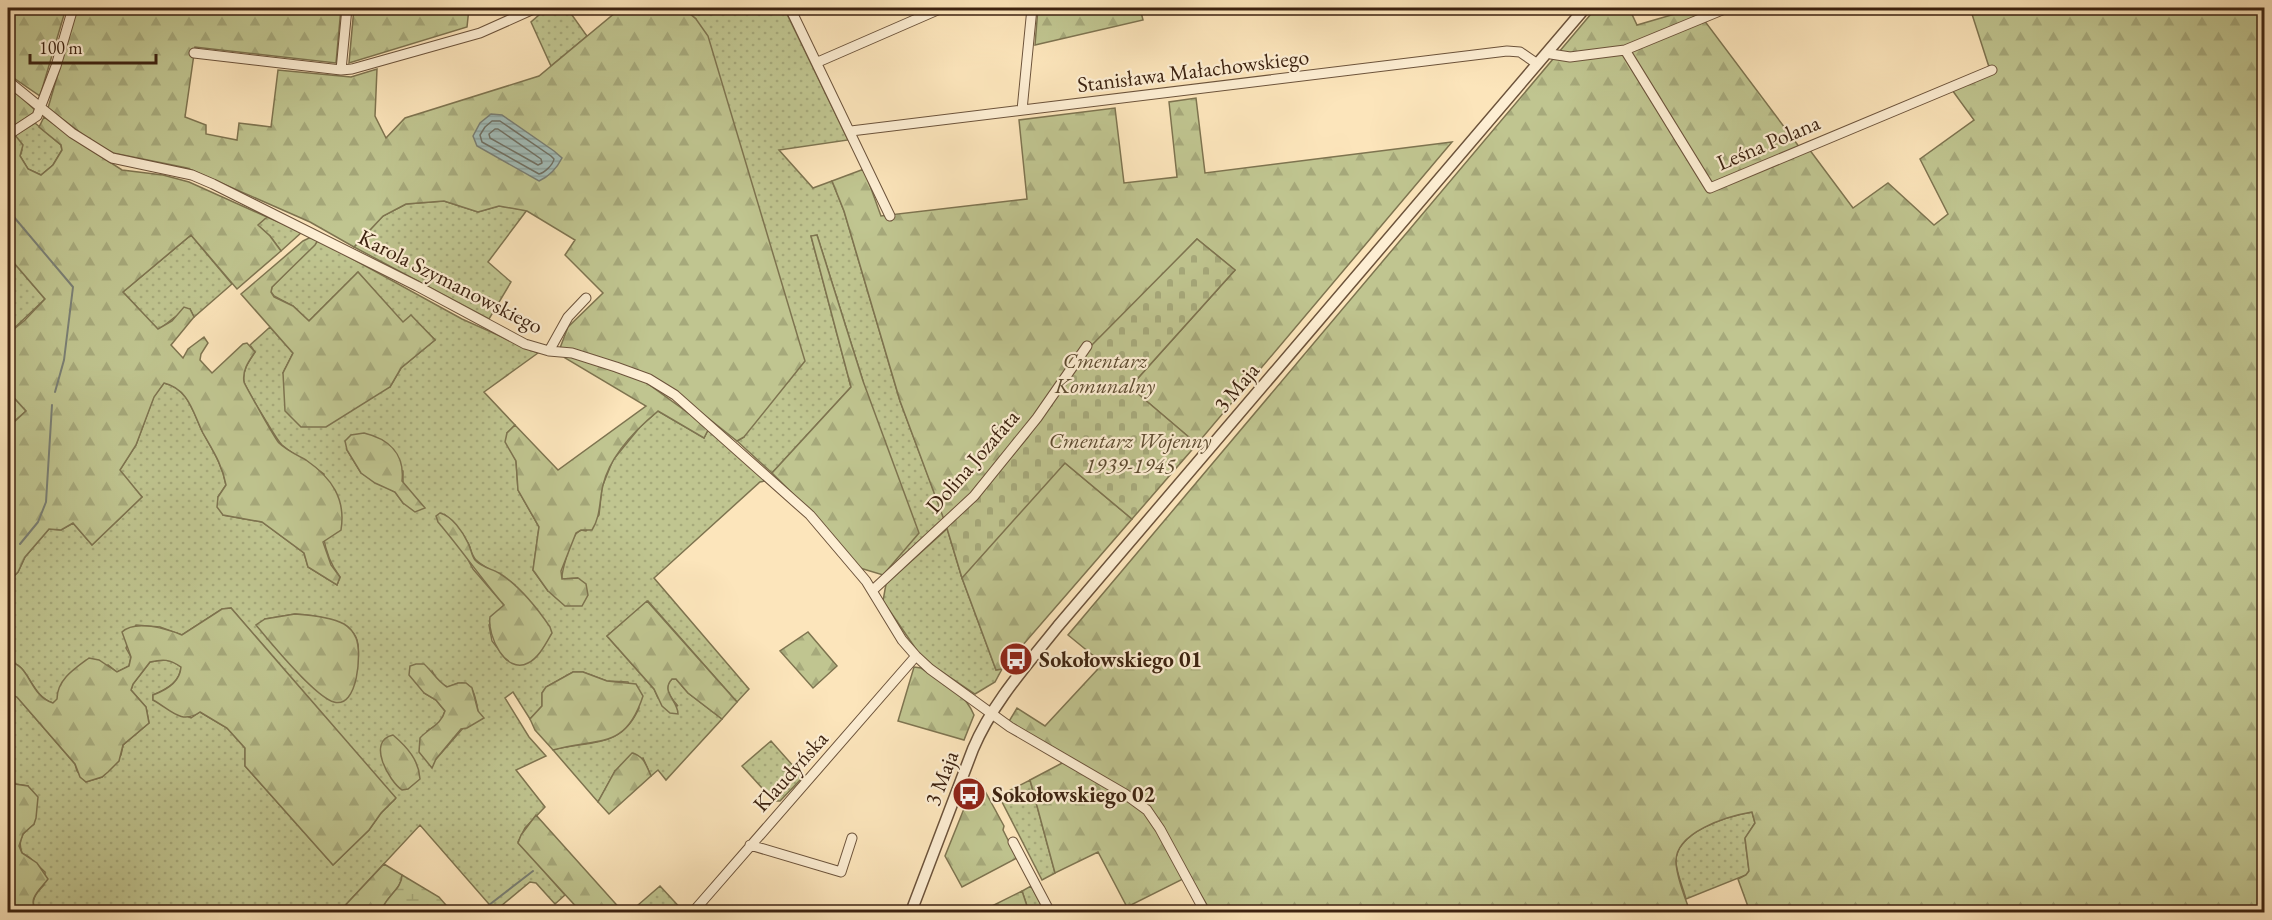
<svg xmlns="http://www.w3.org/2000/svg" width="2272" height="920" font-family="'EB Garamond',serif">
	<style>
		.grass { fill: url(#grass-dots); stroke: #7e7450; stroke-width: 1.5; fill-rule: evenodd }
		.forest { fill: url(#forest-firs); stroke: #7e7450; stroke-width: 1.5 }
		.wetland { fill: url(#wetland-marsh); stroke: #7e7450; stroke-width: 1.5 }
		.cemetery { fill: url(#cemetery-stones); stroke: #7e7450; stroke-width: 1.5 }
		.water { fill: url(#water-rules); stroke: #797f75; stroke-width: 1.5 }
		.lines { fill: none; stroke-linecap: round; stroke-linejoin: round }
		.shore { stroke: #6f7064; stroke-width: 1.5 }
		.stream { stroke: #797f75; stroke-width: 2 }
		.minor-casing { stroke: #6c533b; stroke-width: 11 }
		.tertiary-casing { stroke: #6c533b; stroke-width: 13 }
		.minor { stroke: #fdeed3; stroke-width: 9 }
		.tertiary { stroke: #fdeed3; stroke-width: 10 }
		.labels { text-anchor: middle; stroke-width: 4.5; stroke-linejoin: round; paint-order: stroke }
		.street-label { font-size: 22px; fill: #3c2210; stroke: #fdeed3 }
		.park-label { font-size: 22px; font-style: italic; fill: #5d4b30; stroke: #fdeed3 }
		.poi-label { font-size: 22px; font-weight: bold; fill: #3c2210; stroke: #fdeed3; text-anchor: start }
	</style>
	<defs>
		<pattern id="grass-dots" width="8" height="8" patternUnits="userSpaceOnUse" patternTransform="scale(1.5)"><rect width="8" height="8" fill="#c0c590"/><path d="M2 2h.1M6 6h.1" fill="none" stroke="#a6a97b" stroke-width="1.8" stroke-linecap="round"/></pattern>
		<pattern id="forest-firs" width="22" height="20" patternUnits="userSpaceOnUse" patternTransform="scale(1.5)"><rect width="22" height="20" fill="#c0c590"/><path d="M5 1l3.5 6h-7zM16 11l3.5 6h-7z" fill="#a6a97b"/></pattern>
		<pattern id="wetland-marsh" width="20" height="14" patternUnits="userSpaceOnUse" patternTransform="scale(1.5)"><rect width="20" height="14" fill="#c0c590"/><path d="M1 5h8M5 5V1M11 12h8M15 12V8" fill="none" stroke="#a6a97b"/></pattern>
		<pattern id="cemetery-stones" width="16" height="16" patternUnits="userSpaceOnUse" patternTransform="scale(1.5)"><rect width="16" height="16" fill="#c0c590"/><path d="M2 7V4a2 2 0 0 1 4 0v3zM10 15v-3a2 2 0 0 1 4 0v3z" fill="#a6a97b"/></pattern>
		<pattern id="water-rules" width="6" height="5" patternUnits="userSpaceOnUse" patternTransform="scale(1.5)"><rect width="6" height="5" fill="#a2bdb9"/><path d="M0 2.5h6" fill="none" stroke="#8ca29e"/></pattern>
	</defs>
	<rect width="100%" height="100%" fill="#fce5bb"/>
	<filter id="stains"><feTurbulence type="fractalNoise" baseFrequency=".00333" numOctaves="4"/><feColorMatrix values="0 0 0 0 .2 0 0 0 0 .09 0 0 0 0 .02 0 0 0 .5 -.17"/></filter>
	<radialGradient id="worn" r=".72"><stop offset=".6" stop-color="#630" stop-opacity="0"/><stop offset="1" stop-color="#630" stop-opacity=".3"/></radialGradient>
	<path class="grass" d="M547,8H567L587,36L551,66L531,22Z
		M683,8H784L848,140L779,150L813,188L832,181L844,211L900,401L944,518L883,575L863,381L817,235L811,236L851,387L772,473L737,441L744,437L696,19Z
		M35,123L61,145L62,150L53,165L41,175L28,169L20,156L22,150L15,135Z
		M444,201L478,212L499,206L527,210L488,262L511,282L489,319L354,247L383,216L406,204Z
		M267,217L302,232L281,251L270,236L257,225Z
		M191,235L232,284L194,317L190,309C177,313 170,322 158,330L123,292Z
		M318,240L462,319L538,353L484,392L515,425L507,433L516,461L518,490L539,527L533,570L548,591L578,578L562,579C561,573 570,543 574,537C576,532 577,533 581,530L586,531L599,515L602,487L613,460L640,427L658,411L704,438L709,428L765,481L760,482L654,578L749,689L737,702L648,601L607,636L654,689L658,698L678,706C671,698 662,688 672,679H676L688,693L722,719L666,780L658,770L651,776L643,758L615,771L598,802L553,750C590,740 621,749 639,708L628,682L607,681L583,672H573L546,687L542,693V706L530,719L513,692L505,698L529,737L546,756L516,770L545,807L525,828L518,842L565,895L555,904L536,883L530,882L495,911L420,825L339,912H70L65,907L59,906L48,912H38C28,903 36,893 44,885L45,872L29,857L22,853C17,839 23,832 34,824L28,786L8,783V693L17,697L75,764L77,771L86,782L102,777L121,755L123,745L149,723L146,707L131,690L133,684L150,662C163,659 170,659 181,667C180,682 167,689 153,695V700L191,718L200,712L227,728L245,748V766L333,865L369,830L381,813L395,799L231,608L222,609L182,635L160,627L136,625L126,648L131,657L129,666L117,672L108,665L53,703C29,695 30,663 8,662V582L18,572L25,557L49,529L61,530L73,523L92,545L142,497L119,471L136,445L154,396L164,383C189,389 193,413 203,433C213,451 222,464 226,485L218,497L223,515L262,522L304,553L308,567L337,585L340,577C316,545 323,512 324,474C310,464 295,456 282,445C278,442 245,387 244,382C242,370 249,361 255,352L250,345L270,327L293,353L283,373L390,387L401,368L435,340L411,316L403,323L358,272L309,321L293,306L274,296L271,292L272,287ZM347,450L403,471V503L395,492L361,473ZM444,514C454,523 462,531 468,543C471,548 471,555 476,560C481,566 506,578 515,585L506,659L492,641L489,625L504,605L473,569ZM295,614C313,615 351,620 357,640C361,653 356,669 355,682L312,686L302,677L265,619ZM432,671L439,683L447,687C452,686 456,683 461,683C474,682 476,701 478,711L436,759L427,731L441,722L445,711L436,700L424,693Z
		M8,256L45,299L8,334Z
		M8,391L26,411L11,424L8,420Z
		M948,528L962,578L996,670L1002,669L995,682L975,694L929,663L918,652L883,601L886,584Z
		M771,741L803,777L780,801H774L742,766Z
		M1030,780L1055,873L1042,880L999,796Z
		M1752,812L1755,823L1745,839L1749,871L1746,875L1686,899C1683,888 1677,874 1676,863C1674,832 1728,816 1752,812Z
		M660,886L684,912H630Z
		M1031,886L1045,912H1029L1022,891Z"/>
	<path class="forest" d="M8,8H66L40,96L8,74Z
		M77,8H341L336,63L195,47L185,117L206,125V134L237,140L239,123L271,127L278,70L351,77L377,69L375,116L386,138L405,118L539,76L616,12L614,8H683L696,19L708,36L805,361L744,437L737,441L665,384L560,348L568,327L603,293L565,255L575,240L527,211L499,206L478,212L444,201L406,204L383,216L354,247L310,222L187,168L113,153L94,143L48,108Z
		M354,8H469L467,27L349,63Z
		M1038,8H1140L1143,20L1035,45Z
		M1596,8H1629L1637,25L1695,8L1800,148L1809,149L1853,208L1888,183L1934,225L1948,214L1920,159L1974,120L1952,90L1989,67L1970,8H2264V912H1750L1738,879L1746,875L1749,871L1745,838L1755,823L1752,812C1728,816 1674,832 1676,863C1677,879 1685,897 1690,912H1211L1155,816L1008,723L1017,708L1045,726L1097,670L1101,662L1068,635Z
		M8,85L36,111L8,130Z
		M1196,98L1205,173L1452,142L1197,444L1130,387L1235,270L1197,239L1142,296L1062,466L1065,463L1132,519L1002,669L996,670L962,578L946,525L900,401L844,211L832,181L864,169L881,216L1027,199L1019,120L1115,108L1124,183L1177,177L1169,102Z
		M44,117L80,143L122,170L163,175L189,182L267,217L258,225L270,236L281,251L237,289L191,235L123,292L158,329L172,321L184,307L190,309L194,317L171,345L183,358L188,349L204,337L208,343L201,354L200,360L212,373L243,344L247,343L255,352C249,361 242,370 244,382C245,385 275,439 279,443C286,450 297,455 306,460C332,478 346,499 341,530L323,542L331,565L340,577L337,585L308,567L304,553L262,522L223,515L217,507L218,497L226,485C222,464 213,451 203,433C193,413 189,389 164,383L154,397L136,445L120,470L142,497L92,545L73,523L61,530L49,529L25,557L18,572L8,582V420L12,424L26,411L8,391V334L25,320L45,299L8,256V140L15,135L23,145L20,156L28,169L41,175L53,165L62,150L61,145L39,127Z
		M817,235L863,381L919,533L883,575L860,568L810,511L772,473L851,387L811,236Z
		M311,237L318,240L315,245L272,287L271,292L274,297L293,306L309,321L358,272L403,322L411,315L435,340L401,368L390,387L326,427H301L285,411L283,373L293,353L241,294L303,241Z
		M570,356L644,381L709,428L704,438L658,411C635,430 610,456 603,485C599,501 601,516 592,530H581L576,533L561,571L562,579L578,578L586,584L588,595L582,606H565L548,591L533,570L539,527L518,490L516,461L505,442L507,433L515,425L558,470L646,406L565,358Z
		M364,433C389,439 405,454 402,481L425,508L415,512L403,503L395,492L375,483L361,473L347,450L345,441L351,435Z
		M440,513C452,516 463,532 468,543C471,548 471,555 475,560C481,567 492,569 499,573C520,586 537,608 550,627L552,633C546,643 539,658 528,663C506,675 487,636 490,617L504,605C480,577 461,549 438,522L436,516Z
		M647,601L737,702L722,719L688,693L676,679H672C660,692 678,700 678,714L670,713L662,706L654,689L607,636Z
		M231,608L396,798L381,813L369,830L333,865L245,766V748L227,728L200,712C181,725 171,710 153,700V695C167,690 180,682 181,667C170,659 163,659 150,662L133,684L131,690L146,707L149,723L123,745L119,761L108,772L102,777L86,782L80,777L75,764L17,697L8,693V662C30,663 29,696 53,703L57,699C57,680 74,669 89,658L99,660L117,672L129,666L131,657L122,632C135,619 167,629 182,635L222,609Z
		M295,614C309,615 331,617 344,624C349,627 354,633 356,638C362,652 358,709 334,702C315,697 270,642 256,625L265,619Z
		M808,632L837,666L813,688L780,651Z
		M416,664H424C432,671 437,681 447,687L458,683H466L472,688L478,711L484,718L467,728L461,729L436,759L432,768L419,752L420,738C429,728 441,725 445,711L436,700L424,693L409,675L410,666Z
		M914,667L921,668C941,681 964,691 974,715L964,740L898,721Z
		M573,672H583L607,681L636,684L643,696C625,751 599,737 553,750L535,730L530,719L542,706V693L546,687Z
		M393,735C407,747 419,760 420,779L408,789L402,790C389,781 366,741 393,735Z
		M632,753C644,756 646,765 651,776L609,814L598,802L615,771Z
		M1064,762L1139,808L1152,820L1183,879L1127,907L1098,852L1055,873L1030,780Z
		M976,779L980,782L1004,826L1003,830L1017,858L962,887L945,856Z
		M8,783L28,786L38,797L36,818L34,824L23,834L19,846L22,853L37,863L48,879C41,889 25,900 38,912H24L19,908L14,912H8Z
		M536,815L623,912H581L518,843L521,835Z
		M384,864L402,875C402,889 386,896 381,912H339Z
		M1022,891L1029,912H980Z"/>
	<path class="wetland" d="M402,875L439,897L452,912H381C385,896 402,890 402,875Z"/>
	<path class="cemetery" d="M1197,239L1235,270L1130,387L1197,444L1132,519L1065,463L962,578L946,525L976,500L1028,437L1086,351Z"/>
	<path class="water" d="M491,114L502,115L554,151L562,158C557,168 550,176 539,181L477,146L473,136L480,123Z"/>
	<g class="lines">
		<path class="shore" d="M492,121H500L551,156L554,159C553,165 544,173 539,174L482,142L480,135L485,127Z
			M495,129H498L541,159L542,163L538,165L490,138L489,134Z"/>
		<path class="stream" d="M8,210L73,287L64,360L55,392
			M20,544L38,522L46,502L52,405
			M480,912L533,871"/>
		<g class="minor-casing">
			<path id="minor" d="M790,8L890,216
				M1625,50L1710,188L1992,70
				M194,53L341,70L352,69L480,33L536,8
				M1551,54L1570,57L1625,50L1727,8
				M818,62L942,8
				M341,70L347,8
				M8,81L72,133L112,158L192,175L213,184L417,286L525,344L549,351L572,353L616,367L649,379L675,395L810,515L866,581L902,640L916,656L930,669L1010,727L1125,794L1147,810L1160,829L1205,912
				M1022,110L1032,8
				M851,131L1507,51L1520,52L1536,63
				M8,135L37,116L56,66L73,8
				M549,351L568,317L586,298
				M873,590L974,496L1037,418L1087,346
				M1013,842L1050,912
				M750,845L841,872L852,838
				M693,912L916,656"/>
		</g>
		<g class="tertiary-casing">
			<path id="tertiary" d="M911,912L973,749C993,702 1027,665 1058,626L1585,8"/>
		</g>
		<use href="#minor" class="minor"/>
		<use href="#tertiary" class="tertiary"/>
	</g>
	<defs>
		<g id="bus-disc" transform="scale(1.725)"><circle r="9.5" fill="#8f2418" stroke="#fdeed3"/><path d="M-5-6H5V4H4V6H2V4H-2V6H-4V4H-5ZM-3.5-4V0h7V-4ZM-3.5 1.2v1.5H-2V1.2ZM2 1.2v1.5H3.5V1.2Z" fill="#fff"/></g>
	</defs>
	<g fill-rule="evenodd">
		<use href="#bus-disc" x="1016" y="659"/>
		<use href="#bus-disc" x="969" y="794"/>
	</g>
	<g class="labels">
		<g class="street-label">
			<text transform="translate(1193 70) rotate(-7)" y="8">Stanisława Małachowskiego</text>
			<text transform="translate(1768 142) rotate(-23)" y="8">Leśna Polana</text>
			<text transform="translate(451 281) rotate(27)" y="8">Karola Szymanowskiego</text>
			<text transform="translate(1236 387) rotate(-50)" y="8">3 Maja</text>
			<text transform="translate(972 461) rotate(-49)" y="8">Dolina Jozafata</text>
			<text transform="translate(790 771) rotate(-48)" y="8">Klaudyńska</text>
			<text transform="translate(941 778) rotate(-69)" y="8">3 Maja</text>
		</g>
		<g class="park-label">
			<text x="1105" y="368">Cmentarz<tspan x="1105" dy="25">Komunalny</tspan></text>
			<text x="1130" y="448">Cmentarz Wojenny<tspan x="1130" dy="25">1939-1945</tspan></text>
		</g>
		<g class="poi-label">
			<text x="1039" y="667">Sokołowskiego 01</text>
			<text x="992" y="802">Sokołowskiego 02</text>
		</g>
	</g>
	<rect width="2272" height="920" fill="none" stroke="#fce5bb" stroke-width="30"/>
	<rect x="9" y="9" width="2254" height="902" fill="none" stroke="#3c2210" stroke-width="3"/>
	<rect x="15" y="15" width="2242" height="890" fill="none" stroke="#3c2210" stroke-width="1.5"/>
	<path d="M30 54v9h126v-9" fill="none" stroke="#3c2210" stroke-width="3"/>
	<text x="39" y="54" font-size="18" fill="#3c2210" stroke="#fdeed3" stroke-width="4.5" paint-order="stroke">100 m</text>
	<rect width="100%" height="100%" filter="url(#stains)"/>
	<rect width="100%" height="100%" fill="url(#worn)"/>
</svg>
